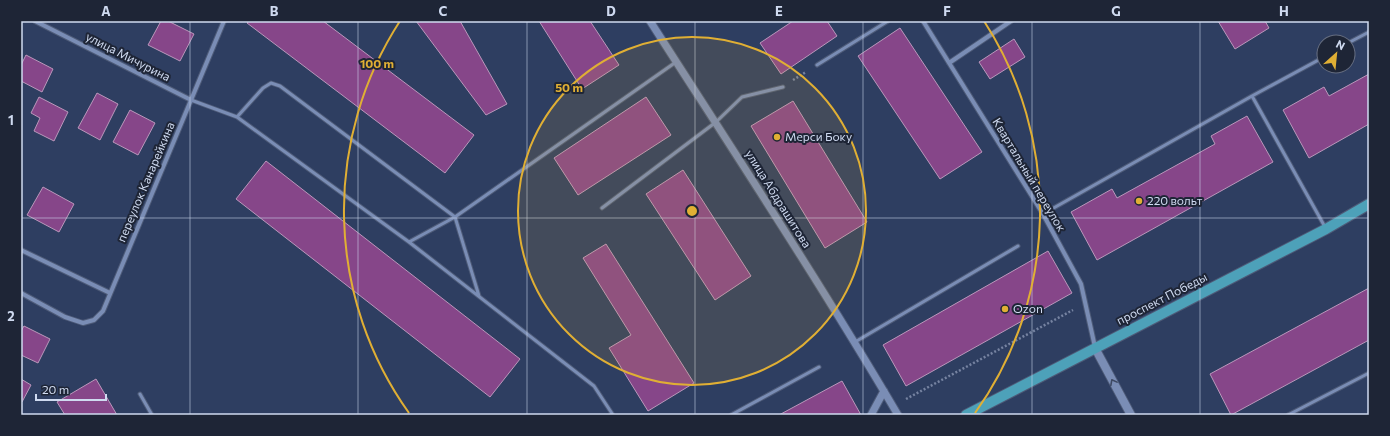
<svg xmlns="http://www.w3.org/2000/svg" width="1390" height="436" font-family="Commissioner,sans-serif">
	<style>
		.building { fill: #864689; stroke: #ba97bb }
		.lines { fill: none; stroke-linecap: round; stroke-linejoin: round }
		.service-casing { stroke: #4e5b78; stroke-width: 5 }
		.minor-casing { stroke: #4e5b78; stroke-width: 6 }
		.tertiary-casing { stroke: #4e5b78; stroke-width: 9 }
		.secondary-casing { stroke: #4e5b78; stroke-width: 10 }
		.primary-casing { stroke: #4e5b78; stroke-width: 12 }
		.path { stroke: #7683a1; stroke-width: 2.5; stroke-dasharray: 2 2; stroke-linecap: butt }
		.service { stroke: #7a8db5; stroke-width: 3 }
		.minor { stroke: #7a8db5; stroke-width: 4 }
		.tertiary { stroke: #7a8db5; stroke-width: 7 }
		.secondary { stroke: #7a8db5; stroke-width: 8 }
		.primary { stroke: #4da1b9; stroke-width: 10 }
		.oneway { stroke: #3e4962 }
		.grid { fill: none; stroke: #cfdaf0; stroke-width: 1; stroke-opacity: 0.55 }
		.ring { fill: none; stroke: #e0af34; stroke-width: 2 }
		.poi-dot { fill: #e0af34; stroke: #1e2536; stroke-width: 1.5 }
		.labels { text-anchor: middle; stroke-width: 4; stroke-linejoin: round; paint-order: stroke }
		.street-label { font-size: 12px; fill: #cfdaf0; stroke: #1e2536 }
		.poi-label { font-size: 12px; fill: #cfdaf0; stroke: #1e2536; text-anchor: start }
		.centre { fill: #e0af34; stroke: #1e2536; stroke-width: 2 }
		.ring-label { font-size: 12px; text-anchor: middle; font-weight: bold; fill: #e0af34; stroke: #1e2536; stroke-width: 4; stroke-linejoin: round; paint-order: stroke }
		.neatline { fill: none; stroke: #cfdaf0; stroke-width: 1.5 }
		.grid-label { font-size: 13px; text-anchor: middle; font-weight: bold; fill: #cfdaf0 }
	</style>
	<rect width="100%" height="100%" fill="#2e3e61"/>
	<path class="building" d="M161,21H168L194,34L180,61L148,45Z
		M249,21H323L474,135L445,173L247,23Z
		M416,21H460L507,104L486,115Z
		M539,21H590L619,65L582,89Z
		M793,21H827L837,36L781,74L760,43Z
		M1218,21H1265L1269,28L1235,49Z
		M900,28L982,152L940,179L858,56Z
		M1014,39L1025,57L990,79L979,62Z
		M26,55L53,69L42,92L21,81V65Z
		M1369,74V124L1309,158L1283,110L1324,87L1329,96Z
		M97,93L118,104L100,140L78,128Z
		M39,97L68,112L54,141L34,131L40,118L31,113Z
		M646,97L671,135L578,195L554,158Z
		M793,101L867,222L825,248L751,126Z
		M130,110L155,123L138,155L113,142Z
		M1247,116L1273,162L1097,260L1071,212L1112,189L1117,198L1215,144L1211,136Z
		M266,161L520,359L490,397L236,199Z
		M683,170L751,276L715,300L646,194Z
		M43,187L74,204L59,232L27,215Z
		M606,244L694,383L648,411L609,348L631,335L583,258Z
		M1048,251L1072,293L906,386L883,345Z
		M1369,288V340L1231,415L1210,374Z
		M24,326L50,339L38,363L21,355V331Z
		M21,379L31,385L22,402L21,401Z
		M96,379L117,415H65L57,402Z
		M842,381L861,415H779Z"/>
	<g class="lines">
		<g class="service-casing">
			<path id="service" d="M1348,43L1369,32
				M817,65L888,21
				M1252,96L1324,57
				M191,100L237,117L409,242L594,386L613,415
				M237,117L263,88L271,83L280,86L455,217L479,296
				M602,208L716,122L742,97L783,87
				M1043,214L1252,96L1325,227
				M409,242L455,217L676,62
				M855,342L1018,246
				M140,394L152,415
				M731,415L819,367
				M1288,415L1369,373"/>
		</g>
		<g class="minor-casing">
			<path id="minor" d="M35,21L191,100
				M923,21L1043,214L1081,284L1095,347
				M949,63L1011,21
				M21,250L110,293
				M21,293L65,317L83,323L94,320L103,311L224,21"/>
		</g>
		<g class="tertiary-casing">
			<path id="tertiary" d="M650,21C734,152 819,281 898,415
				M871,415L884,391"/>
		</g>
		<g class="secondary-casing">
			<path id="secondary" d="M1095,348L1131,415"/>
		</g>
		<g class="primary-casing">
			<path id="primary" d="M966,415L1326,229L1369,204"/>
		</g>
		<path class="path" d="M793,80L806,72
			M906,399L1073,310"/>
		<use href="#service" class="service"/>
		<use href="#minor" class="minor"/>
		<use href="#tertiary" class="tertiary"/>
		<use href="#secondary" class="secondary"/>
		<use href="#primary" class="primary"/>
	</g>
	<defs><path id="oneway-chevron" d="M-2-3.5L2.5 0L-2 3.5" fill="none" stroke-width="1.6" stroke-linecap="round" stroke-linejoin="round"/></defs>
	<use class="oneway" href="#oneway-chevron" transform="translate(1113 382) rotate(-118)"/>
	<path class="grid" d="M190,21V415M358,21V415M527,21V415M695,21V415M863,21V415M1032,21V415M1200,21V415M21,218H1369"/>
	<circle cx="692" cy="211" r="174" fill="#e0af34" fill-opacity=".12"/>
	<g class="ring">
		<circle cx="692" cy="211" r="174"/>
		<path d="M409 413A348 348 0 0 1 400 21M984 21A348 348 0 0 1 975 413"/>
	</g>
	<g class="poi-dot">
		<circle cx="777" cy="137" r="4"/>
		<circle cx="1139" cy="201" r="4"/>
		<circle cx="1005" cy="309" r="4"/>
	</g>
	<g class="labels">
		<g class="street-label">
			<text transform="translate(128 57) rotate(27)" y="4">улица Мичурина</text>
			<text transform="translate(1029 175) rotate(59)" y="4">Квартальный переулок</text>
			<text transform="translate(146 182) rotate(-67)" y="4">переулок Канарейкина</text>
			<text transform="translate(778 199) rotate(58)" y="4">улица Абдрашитова</text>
			<text transform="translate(1162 299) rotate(-27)" y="4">проспект Победы</text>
		</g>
		<g class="poi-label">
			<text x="785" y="141">Мерси Боку</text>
			<text x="1147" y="205">220 вольт</text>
			<text x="1013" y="313">Ozon</text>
		</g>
	</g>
	<circle cx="692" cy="211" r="6" class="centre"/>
	<g class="ring-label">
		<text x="377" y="68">100 m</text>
		<text x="569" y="92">50 m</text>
	</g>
	<rect width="1390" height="436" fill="none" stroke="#1e2536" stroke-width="44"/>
	<g transform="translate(1336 54) rotate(27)"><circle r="19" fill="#1e2536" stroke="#656d80"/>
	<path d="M0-3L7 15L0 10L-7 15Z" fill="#e0af34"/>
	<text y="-6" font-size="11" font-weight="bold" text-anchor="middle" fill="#cfdaf0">N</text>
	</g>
	<path d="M36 394v6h70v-6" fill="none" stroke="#cfdaf0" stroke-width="2"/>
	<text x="42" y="394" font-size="12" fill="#cfdaf0" stroke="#1e2536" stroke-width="3" paint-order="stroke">20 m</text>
	<rect x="22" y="22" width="1346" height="392" class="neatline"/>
	<g class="grid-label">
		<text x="106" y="16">A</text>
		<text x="274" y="16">B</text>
		<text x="443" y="16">C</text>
		<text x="611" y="16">D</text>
		<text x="779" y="16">E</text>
		<text x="947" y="16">F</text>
		<text x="1116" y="16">G</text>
		<text x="1284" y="16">H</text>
		<text x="11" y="125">1</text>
		<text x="11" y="321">2</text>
	</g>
</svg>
